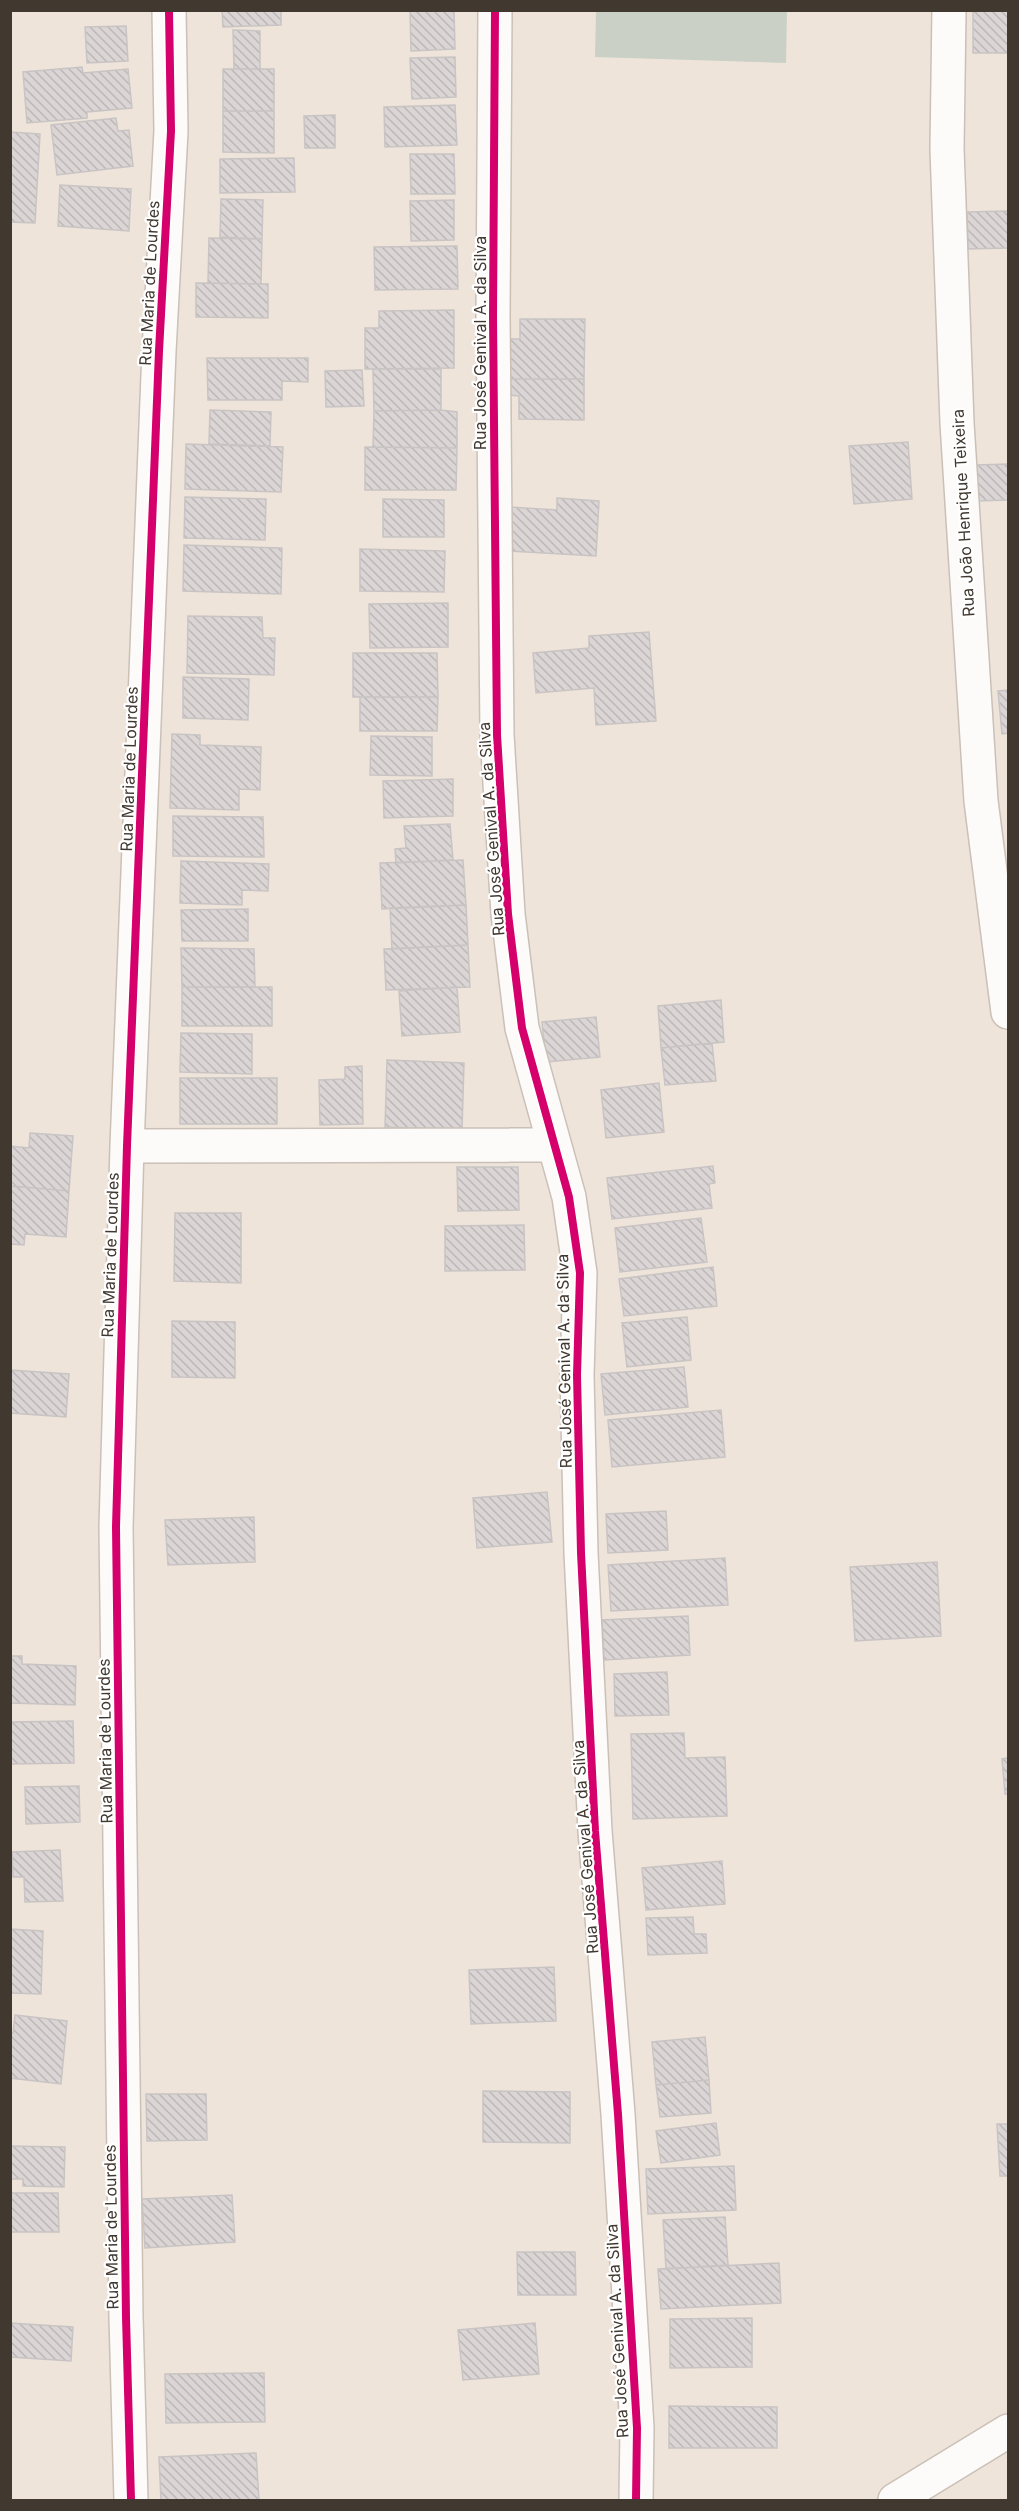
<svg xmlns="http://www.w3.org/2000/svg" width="1019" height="2511" font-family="Inter,sans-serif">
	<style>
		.park { fill: #cad0c5 }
		.building { fill: url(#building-back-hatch); stroke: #c9c4c4; stroke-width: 1.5 }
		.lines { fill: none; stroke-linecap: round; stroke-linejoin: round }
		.minor-casing { stroke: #cac0b8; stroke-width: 36 }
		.minor { stroke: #fdfbf9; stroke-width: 33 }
		.cycleway-casing { stroke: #fff; stroke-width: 11 }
		.cycleway { stroke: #d6006c; stroke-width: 8 }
		.labels { text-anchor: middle; stroke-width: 4.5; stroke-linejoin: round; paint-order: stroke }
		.street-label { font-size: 16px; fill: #413830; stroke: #fff }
	</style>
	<defs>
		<pattern id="building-back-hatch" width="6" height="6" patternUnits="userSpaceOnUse" patternTransform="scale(1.5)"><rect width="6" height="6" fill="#dbd5d6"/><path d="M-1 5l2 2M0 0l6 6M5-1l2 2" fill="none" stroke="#bdb8b8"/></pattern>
	</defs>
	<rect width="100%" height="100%" fill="#efe4d9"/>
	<path class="park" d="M596,11H787L786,63L595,57Z"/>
	<path class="building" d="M222,10H281V25L223,27Z
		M410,10H454L455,49L411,51Z
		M973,10H1008V53H973Z
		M126,26L128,61L87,63L85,27Z
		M233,30L260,31V69H234Z
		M455,57L456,97L412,99L410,58Z
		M82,67L83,73L128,69L132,108L87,112V118L27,123L23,72Z
		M223,69H274V111H223Z
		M455,105L457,145L385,147L384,107Z
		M223,111H274V153L223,152Z
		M335,115V148H305L304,116Z
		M116,118L118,131L129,130L133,166L57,175L51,125Z
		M10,132L40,134L35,223L10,222Z
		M410,154H454L455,194H411Z
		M294,158L295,192L220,193V159Z
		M60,185L131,189L129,231L58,226Z
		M221,199L263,200L262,239L220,237Z
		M454,200V240L411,241L410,201Z
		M1008,211V248L968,249L967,212Z
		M209,238L262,239L261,284L208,283Z
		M457,246L458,289L375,290L374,247Z
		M196,283L268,284V318L196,317Z
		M454,310V368L365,369V328H379V311Z
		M520,319H585L584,379H509V339H520Z
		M207,358H308V382L282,381V400H208Z
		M373,369H441V410L374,411Z
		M362,370L364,406L326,407L325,371Z
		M509,379H584V420L519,419V396L509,395Z
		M210,410L271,412L270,446L209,444Z
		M441,410L457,412V448L373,447L374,411Z
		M908,442L912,499L854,504L849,446Z
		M186,444L283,447L281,492L185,489Z
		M365,447L457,448L456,490H365Z
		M1008,464V500L977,501L975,465Z
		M185,497L266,499L265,540L184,538Z
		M557,498L599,501L596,556L508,551L510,507L557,510Z
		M383,499L444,500V537H383Z
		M184,545L282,548L281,594L183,591Z
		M360,549L445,551L444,592L360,591Z
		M448,603V647L370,648L369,604Z
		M188,616L262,617L263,638H275L274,675L187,673Z
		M649,632L656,721L596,725L594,688L536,693L533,653L589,648V636Z
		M353,653H437L438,697H353Z
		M183,677L249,679L248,720L183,718Z
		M1008,690V733L1002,734L998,691Z
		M360,697H438L437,731H360Z
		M172,734L200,735V745L261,747L260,790L239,789V810L170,808Z
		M371,736L432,737V776L370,775Z
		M453,779V816L384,818L383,781Z
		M173,816L263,817L264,857L173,856Z
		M450,824L453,860L396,863L395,849L406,848L404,826Z
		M463,860L466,905L382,909L380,863Z
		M181,861L269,864L268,891L242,890V905L180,903Z
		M466,905L468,945L392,949L390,908Z
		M248,909V941H182L181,910Z
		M468,945L470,987L386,990L384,949Z
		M181,948L254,949L255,987H182Z
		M182,987H272V1026H182Z
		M457,987L460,1032L402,1036L399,991Z
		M721,1000L724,1042L661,1048L658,1006Z
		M596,1017L600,1057L546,1062L542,1022Z
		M181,1033L252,1034V1074L180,1072Z
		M712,1043L716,1081L665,1085L661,1048Z
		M387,1060L464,1063L462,1130L385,1127Z
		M362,1066L363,1124L320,1125L319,1080L345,1079V1067Z
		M180,1078H277V1124H180Z
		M659,1083L664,1132L606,1138L601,1090Z
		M30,1133L73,1136L69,1191L10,1186V1146L29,1148Z
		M713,1166L715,1183L709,1184L712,1208L612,1219L607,1178Z
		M457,1167H518L519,1210L458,1211Z
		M10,1186L69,1191L66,1237L25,1234L24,1245L10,1244Z
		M175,1213H241V1283L174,1281Z
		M701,1218L707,1262L620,1272L615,1228Z
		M524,1225L525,1270L445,1271V1226Z
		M713,1267L717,1306L624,1316L619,1279Z
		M687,1317L691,1360L627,1367L622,1323Z
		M172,1321L235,1322V1378L172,1377Z
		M684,1367L688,1407L605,1415L601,1374Z
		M10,1370L69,1374L66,1417L10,1413Z
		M721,1410L725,1457L612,1467L608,1420Z
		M547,1492L552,1542L477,1548L473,1498Z
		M666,1511L668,1550L608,1553L606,1514Z
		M254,1517L255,1562L168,1565L165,1520Z
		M725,1558L728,1605L611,1611L608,1565Z
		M937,1562L941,1636L855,1641L850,1567Z
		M688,1616L690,1655L604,1660L602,1620Z
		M10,1656H22V1664L76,1666L75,1705L10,1703Z
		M667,1672L669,1715L615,1716L614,1674Z
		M73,1721L74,1763L10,1764V1722Z
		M684,1733L685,1758L725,1757L727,1816L633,1819L631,1734Z
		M1008,1758V1794H1005L1002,1759Z
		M79,1786L80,1822L26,1824L25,1787Z
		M60,1850L63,1901L25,1902L24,1877H13L12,1852Z
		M722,1861L725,1904L646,1910L642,1868Z
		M693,1917L694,1934H706L707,1953L648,1955L646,1918Z
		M10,1929L43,1931L41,1994L10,1993Z
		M554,1967L556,2021L471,2024L469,1970Z
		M15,2015L67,2021L61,2084L10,2078V2033H13Z
		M705,2037L709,2080L656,2085L652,2042Z
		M709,2080L711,2113L660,2117L656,2085Z
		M483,2091L570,2092V2143L483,2142Z
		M146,2094H206L207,2140L147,2141Z
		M716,2123L720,2155L661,2163L656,2131Z
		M997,2124H1008V2176H1000Z
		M10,2146L65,2147L64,2187L23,2186V2179H10Z
		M734,2166L736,2210L648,2214L646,2169Z
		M10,2193H58L59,2232H10Z
		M232,2195L235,2242L145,2248L142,2199Z
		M725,2217L728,2265L666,2269L663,2220Z
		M517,2252H575L576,2295H518Z
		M779,2263L781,2303L661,2309L658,2269Z
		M752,2318V2367L670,2368V2319Z
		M10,2323L73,2327L71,2361L10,2357Z
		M535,2323L539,2374L463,2380L458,2330Z
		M264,2373L265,2422L166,2423L165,2374Z
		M669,2406L777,2407V2448H669Z
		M256,2453L259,2500H161L159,2457Z"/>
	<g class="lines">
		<g class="minor-casing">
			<path id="minor" d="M495,10L493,317L497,735L508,914L522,1028L569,1197L580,1273L577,1375L581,1553L595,1831L618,2114L637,2428L636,2500
				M949,10L947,149L957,423L981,801L1008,1012
				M127,1146L554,1145
				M131,2500L126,2317L116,1527L127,1146L159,351L171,131L169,10
				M895,2500L1008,2431"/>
		</g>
		<use href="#minor" class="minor"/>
		<g class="cycleway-casing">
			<path id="cycleway" d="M495,10L493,317L497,735L508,914L522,1028L569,1197L580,1273L577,1375L581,1553L595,1831L618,2114L637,2428L636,2500
				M131,2500L126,2317L116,1527L127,1146L159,351L171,131L169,10"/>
		</g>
		<use href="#cycleway" class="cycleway"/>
	</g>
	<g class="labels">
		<g class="street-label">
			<text transform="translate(149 283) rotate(-87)" y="6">Rua Maria de Lourdes</text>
			<text transform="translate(480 343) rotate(-90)" y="6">Rua José Genival A. da Silva</text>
			<text transform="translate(963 513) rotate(-93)" y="6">Rua João Henrique Teixeira</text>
			<text transform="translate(129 769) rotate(-88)" y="6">Rua Maria de Lourdes</text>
			<text transform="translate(491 829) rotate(-94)" y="6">Rua José Genival A. da Silva</text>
			<text transform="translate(110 1255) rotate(-88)" y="6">Rua Maria de Lourdes</text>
			<text transform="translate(564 1361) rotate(-91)" y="6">Rua José Genival A. da Silva</text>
			<text transform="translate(105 1741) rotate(-91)" y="6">Rua Maria de Lourdes</text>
			<text transform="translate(585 1847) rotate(-94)" y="6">Rua José Genival A. da Silva</text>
			<text transform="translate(111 2227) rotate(-91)" y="6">Rua Maria de Lourdes</text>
			<text transform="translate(617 2331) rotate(-93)" y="6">Rua José Genival A. da Silva</text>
		</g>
	</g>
	<rect width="1019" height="2511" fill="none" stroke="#413830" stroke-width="24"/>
</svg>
